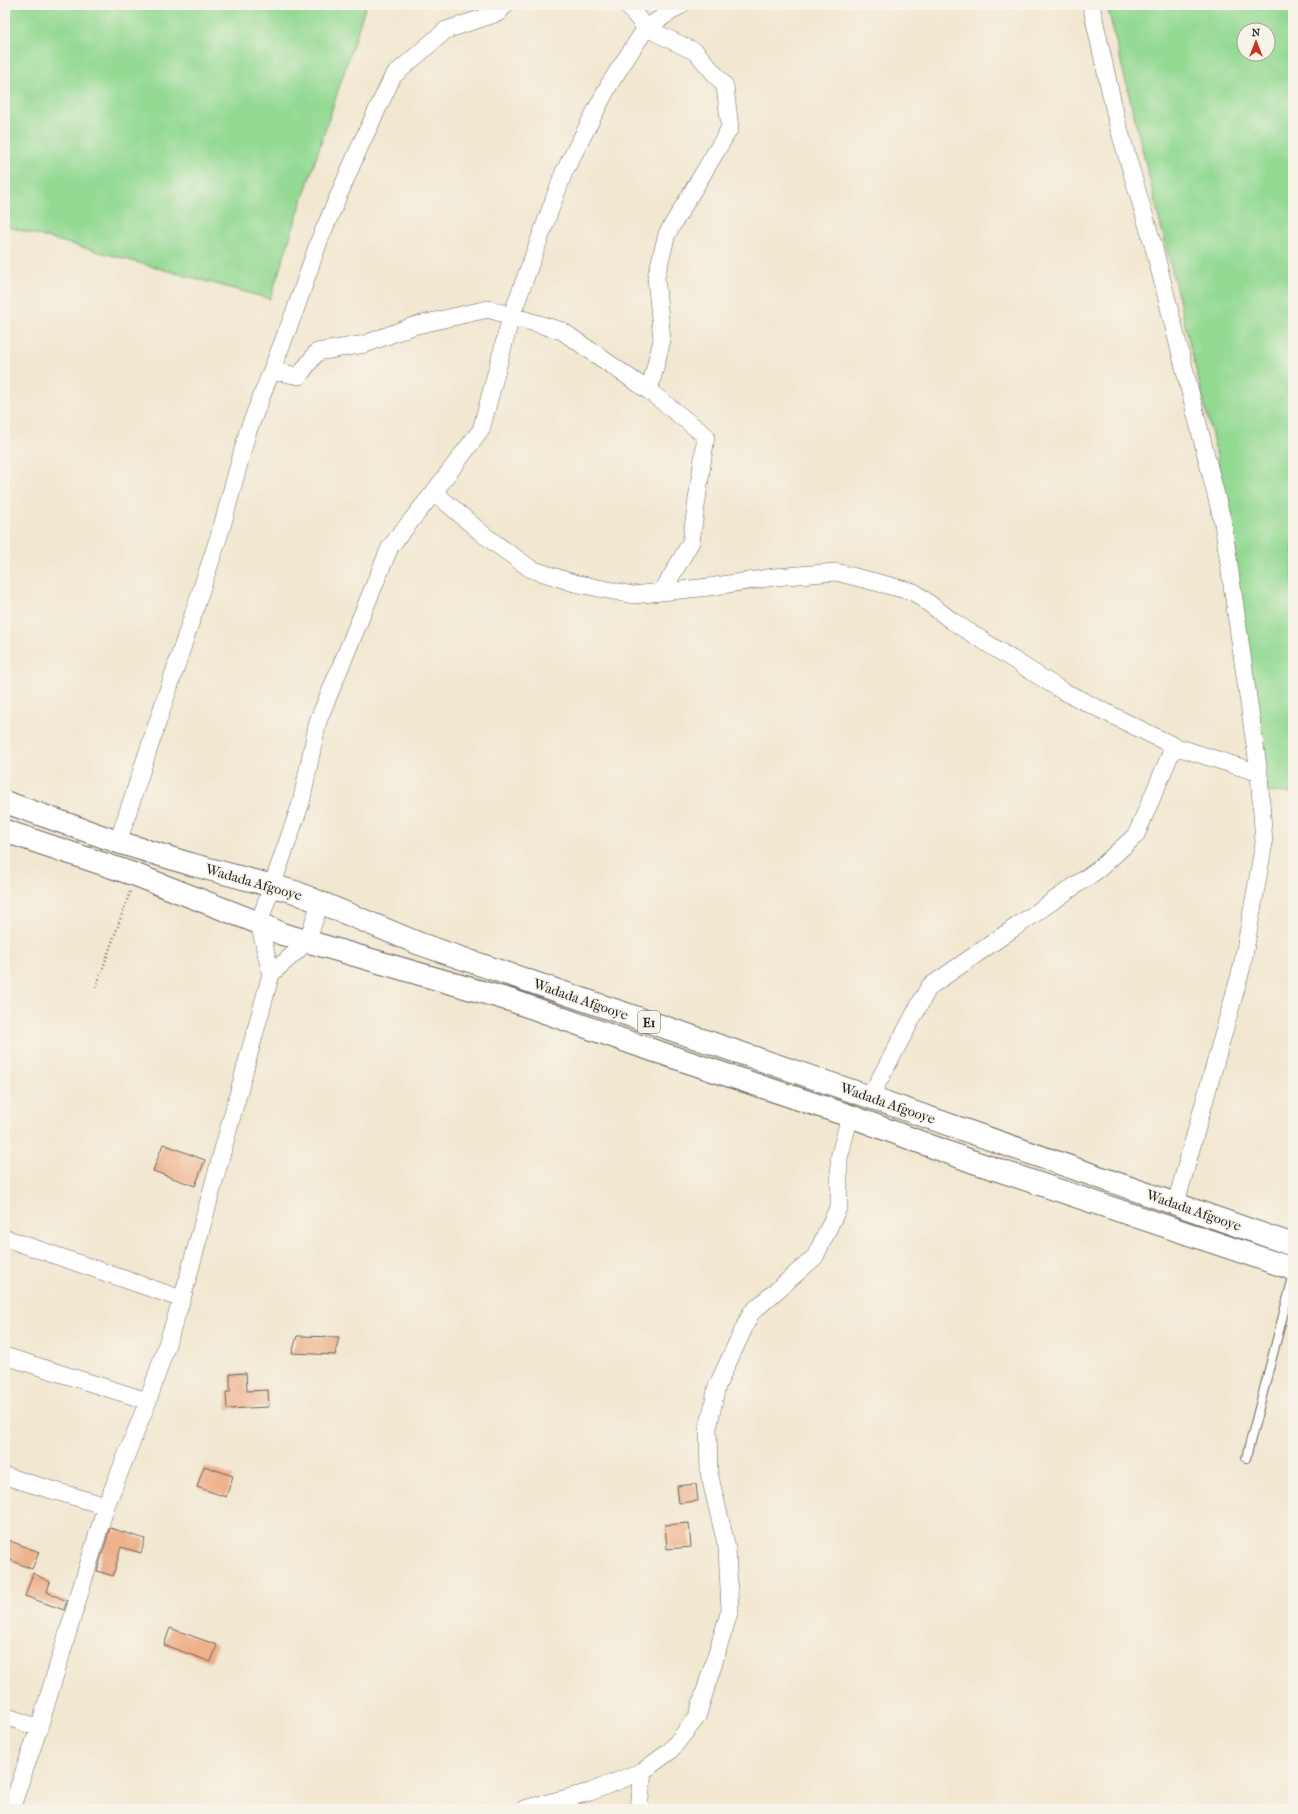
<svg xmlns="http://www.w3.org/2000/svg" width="1298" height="1814" font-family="'IM FELL French Canon',serif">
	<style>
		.green { fill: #93d992; stroke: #587a57; fill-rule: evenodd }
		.building { fill: #eeb18b }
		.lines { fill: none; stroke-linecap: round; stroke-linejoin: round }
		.service-casing { stroke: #67635b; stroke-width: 10 }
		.minor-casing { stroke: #67635b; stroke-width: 18 }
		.trunk-casing { stroke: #67635b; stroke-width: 24 }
		.path { stroke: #67635b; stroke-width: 2.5; stroke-dasharray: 1 3; stroke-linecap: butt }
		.service { stroke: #fff; stroke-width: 8 }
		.minor { stroke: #fff; stroke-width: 17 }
		.trunk { stroke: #fff; stroke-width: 22 }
		.labels { text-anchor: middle; stroke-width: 3.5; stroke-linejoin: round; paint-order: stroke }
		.shield { fill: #f7f3e8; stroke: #5e5c59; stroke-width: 1 }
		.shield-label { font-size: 13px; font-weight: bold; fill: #1c1c1c }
		.street-label { font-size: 14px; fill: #1c1c1c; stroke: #f7f3e8 }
	</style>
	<rect width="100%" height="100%" fill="#f7f3e8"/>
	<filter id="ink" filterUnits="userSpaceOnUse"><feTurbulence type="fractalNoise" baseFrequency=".025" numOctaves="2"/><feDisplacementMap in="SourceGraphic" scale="8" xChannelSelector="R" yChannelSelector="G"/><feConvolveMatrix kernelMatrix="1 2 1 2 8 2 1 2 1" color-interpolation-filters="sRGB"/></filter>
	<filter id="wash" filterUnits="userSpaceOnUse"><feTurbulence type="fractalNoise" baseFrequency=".012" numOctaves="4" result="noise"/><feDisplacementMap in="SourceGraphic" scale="16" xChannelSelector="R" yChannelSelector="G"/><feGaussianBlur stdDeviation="0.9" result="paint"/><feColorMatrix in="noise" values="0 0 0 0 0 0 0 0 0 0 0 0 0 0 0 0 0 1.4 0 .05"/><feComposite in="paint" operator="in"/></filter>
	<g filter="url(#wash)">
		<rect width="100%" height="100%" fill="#f2e7d0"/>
		<path class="green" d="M5,5H366L270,299L5,226Z
			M1107,5H1293V793L1265,792L1217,456ZM1244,30H1268V54H1244Z"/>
		<g id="blocks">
			<path class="building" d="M163,1144L205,1160L195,1186L153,1171Z
				M297,1336L339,1337L335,1355L292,1353Z
				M246,1373L247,1391L268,1390L269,1407L227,1409L226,1392H230V1374Z
				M204,1466L233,1476L226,1497L197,1487Z
				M696,1484L698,1501L679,1503L677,1486Z
				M689,1523L691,1547L667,1549L665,1525Z
				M110,1528L145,1539L141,1553L121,1547L113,1576L97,1571Z
				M5,1539L39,1552L32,1569L5,1558Z
				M33,1573L50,1582L47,1592L67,1601L64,1610L25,1596Z
				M170,1628L217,1645L211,1662L164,1645Z"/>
		</g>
	</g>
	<g filter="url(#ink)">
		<use href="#blocks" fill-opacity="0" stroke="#67635b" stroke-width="1"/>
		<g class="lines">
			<g class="service-casing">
				<path id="service" d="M1246,1458L1293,1277"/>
			</g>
			<g class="minor-casing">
				<path id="minor" d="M627,5L646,28L696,52L725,86L730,128L667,234L656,277L662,340L649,391
					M272,371L299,376L317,352L365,344L413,326L488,309L562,331L649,391L706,436L691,542L662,592
					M434,492L481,430L511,317L564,172L610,83L646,28L681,5
					M118,842L221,530L248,431L296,308L319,241L360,146L393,76L446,30L498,13L505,5
					M271,974L307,942L320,903
					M870,1097L929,987L1099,869L1136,835L1174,746L1259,773L1223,523L1154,248L1117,122L1091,5
					M1176,1203L1242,967L1264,843L1259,773
					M5,1238L182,1299
					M5,1356L148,1401
					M5,1476L106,1506
					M5,1716L39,1728
					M11,1809L39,1728L106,1506L148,1401L182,1299L271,974L259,923L301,803L318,721L390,547L434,492L484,535L531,569L574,583L633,595L709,587L774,577L836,572L914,592L952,621L1061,690L1174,746
					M524,1809L590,1792L643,1771L670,1751L697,1717L730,1610L727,1548L709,1473L708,1429L717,1386L751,1313L815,1257L839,1206V1158L850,1116
					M639,1809L643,1771"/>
			</g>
			<g class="trunk-casing">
				<path id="trunk" d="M5,802L118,842L190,864L295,892L420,944L870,1097L1293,1245
					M5,831L136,875L259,923L282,934L513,1001L640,1046L850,1116L971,1161L1293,1269"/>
			</g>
			<path class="path" d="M96,987L130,892"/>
			<use href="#service" class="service"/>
			<use href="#minor" class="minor"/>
			<use href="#trunk" class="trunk"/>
		</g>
	</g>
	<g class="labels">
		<rect class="shield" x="638" y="1011" width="22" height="22" rx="3"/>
		<g class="shield-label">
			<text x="649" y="1027">E1</text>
		</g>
		<g class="street-label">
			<text transform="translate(254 882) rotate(16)" y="5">Wadada Afgooye</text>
			<text transform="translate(581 999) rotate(19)" y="5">Wadada Afgooye</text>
			<text transform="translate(888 1103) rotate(19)" y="5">Wadada Afgooye</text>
			<text transform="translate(1194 1210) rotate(19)" y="5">Wadada Afgooye</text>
		</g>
	</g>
	<rect width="1298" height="1814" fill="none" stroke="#f7f3e8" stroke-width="20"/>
	<g transform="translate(1256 42)"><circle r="19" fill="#f7f3e8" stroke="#9f9d96"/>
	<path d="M0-3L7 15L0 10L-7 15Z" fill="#c8321e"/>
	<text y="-6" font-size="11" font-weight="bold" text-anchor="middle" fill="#1c1c1c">N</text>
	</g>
</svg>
